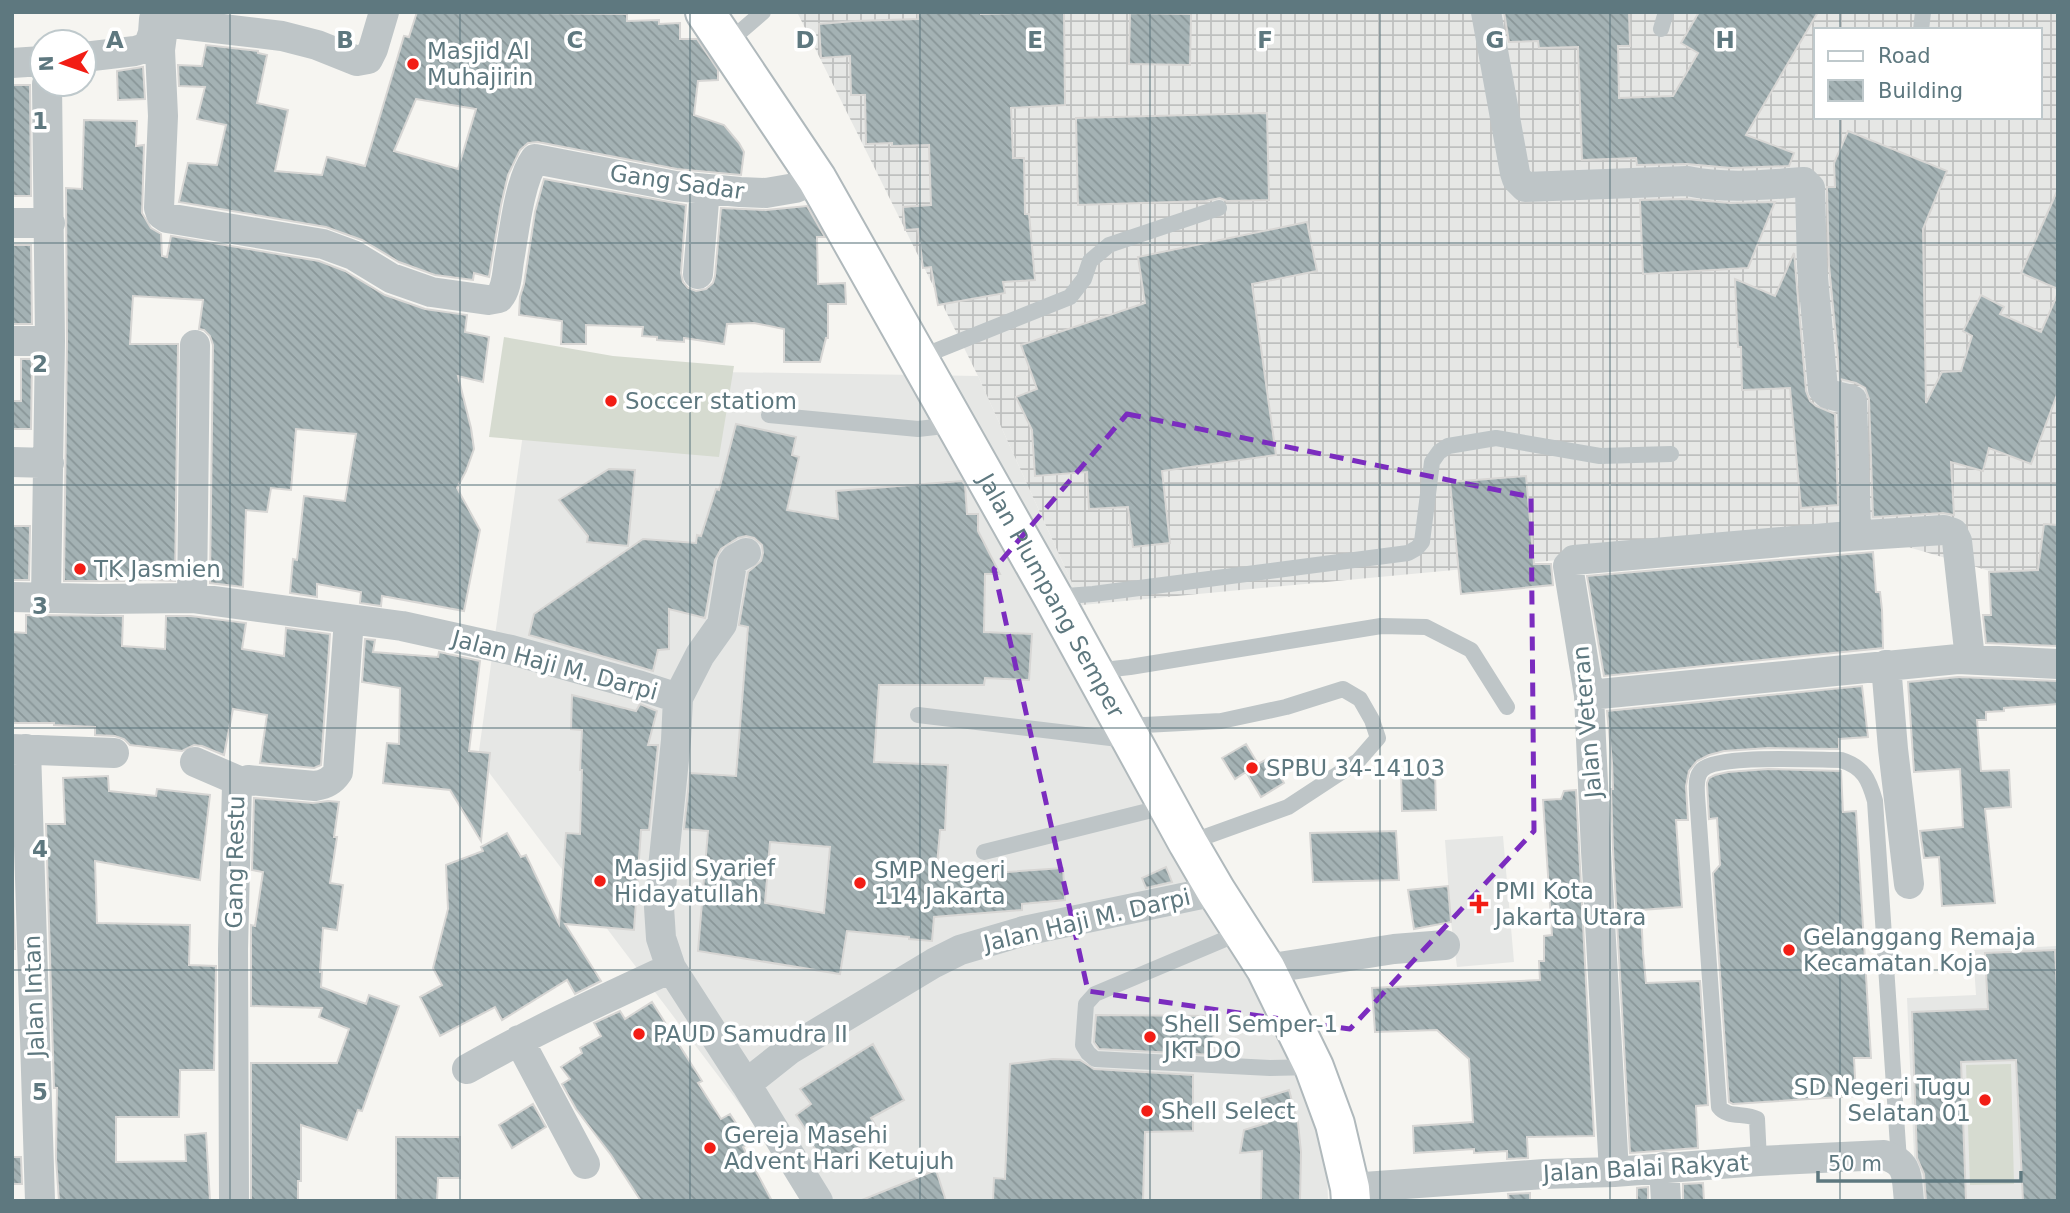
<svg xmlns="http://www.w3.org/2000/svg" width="2070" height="1213" font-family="'DejaVu Sans',sans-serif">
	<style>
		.built { fill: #e6e7e5 }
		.industrial { fill: url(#industrial-grid); fill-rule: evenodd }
		.pitch { fill: #d6dbd0 }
		.building { fill: url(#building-back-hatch); stroke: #d7d6d4; stroke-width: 2; fill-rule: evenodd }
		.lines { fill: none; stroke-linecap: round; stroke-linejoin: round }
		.secondary-casing { stroke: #b0b9bc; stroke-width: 42 }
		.lane { stroke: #bec5c7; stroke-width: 16 }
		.street { stroke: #bec5c7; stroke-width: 30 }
		.secondary { stroke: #fff; stroke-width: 38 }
		.marked { fill: none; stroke: #7b2cbf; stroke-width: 5; stroke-dasharray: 14 9; stroke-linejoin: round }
		.grid { fill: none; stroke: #5e787f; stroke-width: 2; stroke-opacity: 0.55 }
		.poi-dot { fill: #f21d15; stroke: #fff; stroke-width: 2.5 }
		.labels { text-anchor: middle; stroke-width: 7; stroke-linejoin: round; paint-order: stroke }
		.poi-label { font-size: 23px; fill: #5e787f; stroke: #fff; text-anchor: start }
		.street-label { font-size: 23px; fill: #5e787f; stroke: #fff }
		.grid-label { font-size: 23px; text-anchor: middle; font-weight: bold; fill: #5e787f; stroke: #fff; stroke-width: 7; stroke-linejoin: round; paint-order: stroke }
	</style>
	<defs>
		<pattern id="industrial-grid" width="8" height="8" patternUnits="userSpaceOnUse" patternTransform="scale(1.75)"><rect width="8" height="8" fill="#e6e7e5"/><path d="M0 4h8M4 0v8" fill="none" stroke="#bec0bf"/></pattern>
		<pattern id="building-back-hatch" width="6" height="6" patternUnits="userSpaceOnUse" patternTransform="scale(1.75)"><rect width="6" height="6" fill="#a4b2b4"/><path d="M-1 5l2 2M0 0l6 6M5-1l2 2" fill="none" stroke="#899698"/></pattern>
	</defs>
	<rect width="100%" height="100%" fill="#f6f5f1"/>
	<path class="built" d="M532,369L978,376L1082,605L1325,1104L1328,1201H813L478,758Z
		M1503,836L1514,962L1457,967L1451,922L1445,840Z
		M2057,946L2058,1201H1916L1907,998L1976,995L1973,950Z"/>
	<path class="industrial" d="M797,12H2058V591L1857,532L1082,605L978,376ZM1816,30H2040V117H1816Z"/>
	<path class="pitch" d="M504,337L613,356L734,366L719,457L489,437Z
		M2011,1064L2014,1184L1970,1185L1966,1065Z"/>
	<path class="building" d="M417,12L627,14V21L659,20V24L680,23V39H697L718,70V80L698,81L694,115L724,125L739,143L744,152L741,175L677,169L538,142L528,143L520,150L508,175L501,205L489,277L474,273L473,280L435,275L399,262L362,240L326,227L179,202L188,163L217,165L226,125L197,119L205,87L179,86L178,65L202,66L206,45L258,51V53L267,55L257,103L288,110L275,171L322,175L327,157L365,166L404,36L409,37ZM416,99L476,109L458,169L394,151Z
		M918,12H981V14L1064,12L1065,105L1011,108L1013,158H1024L1025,214H1029L1035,280L1003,282L1005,293L938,305L931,267L923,268L918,229L905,230L903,207L931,205L929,145L892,146V143L866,144L865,95H851L850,56L821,58L819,24L855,21L918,19Z
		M1504,12H1629L1630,46H1618L1619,98L1673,96L1698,53L1681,43L1699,12H1818L1746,135L1794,153L1789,166L1731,168L1687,164L1637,165L1636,158L1582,160L1578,47L1539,48L1538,41L1509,42Z
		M1130,13L1191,14L1190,65L1129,64Z
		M143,67L145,99L118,100L117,71Z
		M12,85H30L31,196H12Z
		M1267,113L1269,200L1227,201L1220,198L1205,201L1078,205L1076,118Z
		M84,120L137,121L136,146L144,145L142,213L151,228L161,234L162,256L167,257L171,236L319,261L345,271L385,295L425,309L467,315L465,332L489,337L483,382L458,376L471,428L474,449L466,471L457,488L480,530L464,611L382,596L381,606L360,603L361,592L317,584V597L290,593L293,559L297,560L304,496L345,501L356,434L296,429L291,490L271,488L267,512L246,510L243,587L210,583L213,345L210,336L204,330L199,329L203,300L133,296L130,344H178L175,581L124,579V581H64L67,341L66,188L82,189Z
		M1848,131L1947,171L1923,229L1926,403L1942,372L1961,371L1972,336L1963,331L1981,295L2004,307L2000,314L2041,332L2058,293V392L2031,464L1989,448L1983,471L1951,462L1954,515L1943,513L1873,517L1869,399L1865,388L1856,383L1840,379L1829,265L1827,187H1835L1834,163Z
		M544,179L686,205L681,273L683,282L688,288L696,291L706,289L713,283L715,276L721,208L766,210L807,206L825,237H817L818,284L845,283L846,304H828V338H826L820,362H784V329L754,323L727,324L724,344L684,338V342L657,340V337L642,336L643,327L586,325V344H561L562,321L519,315L520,297L524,284L535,212Z
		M2058,189V289L2021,273Z
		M1686,199L1730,203L1775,202L1748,268L1643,274L1640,200Z
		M1307,222L1317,271L1252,284L1276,455L1162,471L1170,543L1133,547L1128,507L1089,509L1087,472L1035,476L1032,430L1016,397L1037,389L1021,345L1145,303L1138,257Z
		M12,245H31L32,324H12Z
		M1794,253L1806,391L1810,401L1816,406L1835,414L1838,505L1801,508L1790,388L1742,390L1741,347H1738L1735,279L1775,296Z
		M21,359H32L31,429H12V401H21Z
		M736,424L796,437L792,455L799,457L787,510L838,519L836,491L962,481L965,485L967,514H978V531L1000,574H985L984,632L1032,634L1029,680L985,678L984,685H879L874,762L948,765L945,830H940L936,877L1063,868L1065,900L1022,904V910L934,917L932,941L909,939V937L847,931L840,974L698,951L708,831L684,829L690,773L736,776L748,627L739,625L748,572L761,561L763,553L762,545L754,538L746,536L738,538L721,549L715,560L705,618L669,609V649L658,650L653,671L529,635L534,614L643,539L696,543L697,535L701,536L716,489L719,490ZM770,842L830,847L824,913L765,903Z
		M609,469L635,470L628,546L587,542L588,536L559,500Z
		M1526,476L1534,564H1551L1553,585L1461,594L1450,482Z
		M2044,524L2058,525V646L1986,643L1983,615H1991L1989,572L2038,570Z
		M12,526H30L29,580H12Z
		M1873,552L1876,592H1880L1882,610L1883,648L1604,676L1587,576Z
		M26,615L123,616L122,646L165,649L166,616H191L246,623L242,649L284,656L286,628L330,634L321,765L314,768L260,763L267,715L233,709L224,755L202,746L194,745L182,751L130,745L124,739L115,736L95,735V727L54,725V723H12V632L26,633Z
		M365,639L375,640L373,652L438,657L439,652L480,661L469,751L490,753L481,841L450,790L383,783L387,743L399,744L400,688L362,682Z
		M1958,677L2058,681V704L2004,708V711L1986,712V720H1977L1981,771L2009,770L2011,807L1985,809L1995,903L1942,906L1939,857L1924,858L1920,831L1963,827L1960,769L1914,772L1908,682Z
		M1862,686L1868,737L1839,739V749L1768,748L1724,751L1709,755L1697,761L1689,771L1686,786L1688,820H1676L1682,907L1641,910L1643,953L1646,983L1700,981L1708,1105L1696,1106L1698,1148L1630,1153L1613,850L1611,789H1613L1612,763L1607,711Z
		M572,695L636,711L640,704L657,711L648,745H658L649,830H641L634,930L565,924L601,981L575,994L567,980L502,1020L495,1007L440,1036L420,997L442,985L433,968L448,909L446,865L483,851L481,847L507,833L521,857L526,855L559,924L566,833L580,834L582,770H580L582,730L571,729Z
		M1246,744L1258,764L1269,758L1284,783L1261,797L1246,772L1235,779L1222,758Z
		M1768,769L1841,771L1843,812L1856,811L1871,1058H1854L1856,1096L1733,1104L1729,1102L1713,873L1720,865L1717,818L1709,819L1707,783L1709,778L1715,775L1728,772Z
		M1435,770L1436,810L1402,811L1401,771Z
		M108,776L109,791L156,796L157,789L210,795L200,880L95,861L97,923L190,925L189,965L216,966L214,1070H180L179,1117H116V1162L186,1161L185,1135L206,1133L210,1201H59L56,1158L57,1088H54L46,824H65L63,778Z
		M1576,790L1594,1136L1527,1137L1528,1158L1507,1159V1151L1474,1153V1149L1414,1153L1413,1126L1473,1122L1469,1059L1437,1030L1375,1032L1372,988L1540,980L1539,961H1544V936L1552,935L1543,800L1561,799L1564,791Z
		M254,798L313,803L328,801L339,802L334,837H337L330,883L343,885L337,930L323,928L320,972H322L321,987L366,1004L369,995L399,1006L362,1111L358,1110L347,1140L301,1125V1181H298V1201H251V1063H337L349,1029L319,1017L322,1008L251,1006V925L255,926L263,872L252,870Z
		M1396,831L1399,880L1313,882L1310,833Z
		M1166,867L1172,882L1146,888L1142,878Z
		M12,870L15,949H12Z
		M1448,886L1451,922L1414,929L1408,890Z
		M2055,950L2058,1010V1201H2023L2016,1060L1961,1062L1966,1201H1926L1924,1174L1917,1158L1912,1012L1988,1009L1985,953Z
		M652,1002L702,1081L698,1083L721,1119L730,1114L749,1143L743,1147L772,1201H641L611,1155L576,1109L562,1084L570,1079L561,1067L582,1053L580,1048L601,1036L594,1023L620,1011L625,1019Z
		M1096,1015L1213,1016L1214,1055L1099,1049L1094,1042Z
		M873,1044L904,1100L871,1118L880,1133L828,1168L806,1135L808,1133L796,1115L811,1104L800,1089Z
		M1053,1059L1080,1060L1094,1069L1193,1075V1131L1145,1132L1143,1201H993L994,1178L1005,1179L1010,1064Z
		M1289,1090L1298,1123L1301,1152L1300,1201H1261L1262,1151L1240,1153L1244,1130L1267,1123L1260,1099Z
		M533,1104L546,1127L512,1148L499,1125Z
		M396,1137H460V1178H438L437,1201H396Z
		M12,1157H21L22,1184H12Z
		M936,1170L946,1201H862V1200Z
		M1703,1183L1704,1201H1683V1184Z
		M1648,1187V1201H1637V1188Z
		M1530,1193V1201H1509L1508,1194Z"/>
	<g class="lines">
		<g class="secondary-casing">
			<g id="secondary">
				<path id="s1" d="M705,12L817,179L1053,597L1188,843L1216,891L1266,969L1314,1067L1335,1124L1350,1188L1351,1201"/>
			</g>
		</g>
		<path class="lane" d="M1661,29L1666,12
			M1921,30L1923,12
			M726,44L763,12
			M918,358L1070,297L1084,279L1090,261L1109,245L1219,208
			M769,415L918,429L953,425
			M1053,597L1093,594L1408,553L1417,548L1422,542L1432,462L1439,452L1448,446L1496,438L1600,456L1671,454
			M1095,671L1130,667L1381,626L1426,627L1471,650L1507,707
			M918,715L1127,740
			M1125,726L1221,721L1286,707L1343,689L1360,699L1372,720L1378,738L1358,761L1288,807L1188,843
			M984,852L1168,806
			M1242,932L1095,994L1086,1004L1083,1045L1088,1053L1095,1059L1270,1068L1314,1067
			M1759,1161L1757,1119C1745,1112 1728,1119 1719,1107L1697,795C1697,787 1695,777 1702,770C1717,754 1816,760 1841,760C1864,767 1869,780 1875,801L1899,1161"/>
		<path class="street" d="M165,12L160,50L163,116L159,208L161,214L167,218L323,244L353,255L391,278L431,292L488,300L499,298C507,288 507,274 509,261C514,234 519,181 535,159L675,186L740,192L766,193L795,188L817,179
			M1486,12L1515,173L1517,179L1525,187L1687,181C1726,189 1764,185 1804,182L1810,188L1812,266L1823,389L1828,394L1852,400L1856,530L1850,536L1574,560L1568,566L1589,695L1596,851L1614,1172
			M163,22L282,36L317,45L357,61L368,59L373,49L384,12
			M84,57L135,51L148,47L153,33L154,19
			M12,63L42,61
			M12,223H50
			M698,274L705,189
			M12,341H50
			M12,462L49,463
			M1850,536L1944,530L1953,533L1957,541L1970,659
			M12,597L99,599L192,598L402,626L511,650L641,686L678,698L676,740L659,907L661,938L671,968L746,1084L789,1050L934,963L960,950L1024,931L1216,891
			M46,598L50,341L47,84
			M192,598L195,345
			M1886,665L1893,749L1909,884
			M1589,695L1958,659L2058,664
			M678,698L700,655L722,624L732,563L735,559L746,553
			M12,749L114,753
			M26,749L40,1201
			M195,762L239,781
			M1266,969L1394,949L1445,945
			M519,1040L585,1164
			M467,1069C534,1031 602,1000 671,968
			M746,1084L818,1201
			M1664,1167L1666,1201
			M1350,1188L1544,1174L1614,1172L1759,1161L1884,1155C1910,1163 1906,1177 1909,1201
			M234,1201L233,949L237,784L248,780L315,786C326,784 332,781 338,772L349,619"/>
		<use href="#secondary" class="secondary"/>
	</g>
	<path class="marked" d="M1127,414L1531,497L1534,831L1350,1029L1088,991L994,569Z"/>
	<path class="grid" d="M230,12V1201M460,12V1201M690,12V1201M920,12V1201M1150,12V1201M1380,12V1201M1610,12V1201M1840,12V30M1840,117V1201M12,243H2058M12,485H2058M12,728H2058M12,970H2058"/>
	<g class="poi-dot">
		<circle cx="413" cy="64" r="7"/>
		<circle cx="611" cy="401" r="7"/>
		<circle cx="80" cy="569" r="7"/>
		<circle cx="1252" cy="768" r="7"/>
		<circle cx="600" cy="881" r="7"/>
		<circle cx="860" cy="883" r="7"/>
		<path d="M1475.5 893.5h7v7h7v7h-7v7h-7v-7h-7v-7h7z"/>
		<circle cx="1789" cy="950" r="7"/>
		<circle cx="639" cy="1034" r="7"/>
		<circle cx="1150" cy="1037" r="7"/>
		<circle cx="1985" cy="1100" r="7"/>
		<circle cx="1147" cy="1111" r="7"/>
		<circle cx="710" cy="1148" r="7"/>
	</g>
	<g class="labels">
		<g class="poi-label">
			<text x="427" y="59">Masjid Al<tspan x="427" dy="26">Muhajirin</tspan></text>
			<text x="625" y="409">Soccer statiom</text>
			<text x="94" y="577">TK Jasmien</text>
			<text x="1266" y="776">SPBU 34-14103</text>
			<text x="614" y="876">Masjid Syarief<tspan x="614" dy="26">Hidayatullah</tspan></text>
			<text x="874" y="878">SMP Negeri<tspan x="874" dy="26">114 Jakarta</tspan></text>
			<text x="1495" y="899">PMI Kota<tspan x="1495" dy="26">Jakarta Utara</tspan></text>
			<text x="1803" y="945">Gelanggang Remaja<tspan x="1803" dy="26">Kecamatan Koja</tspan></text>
			<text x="1164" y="1032">Shell Semper-1<tspan x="1164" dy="26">JKT DO</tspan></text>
			<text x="653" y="1042">PAUD Samudra II</text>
			<text x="1971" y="1095" text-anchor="end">SD Negeri Tugu<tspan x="1971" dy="26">Selatan 01</tspan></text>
			<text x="1161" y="1119">Shell Select</text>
			<text x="724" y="1143">Gereja Masehi<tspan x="724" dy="26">Advent Hari Ketujuh</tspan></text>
		</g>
		<g class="street-label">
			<text transform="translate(677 182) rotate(8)" y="8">Gang Sadar</text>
			<text dy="8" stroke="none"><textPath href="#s1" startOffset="679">Jalan Plumpang Semper</textPath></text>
			<text transform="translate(555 665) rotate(15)" y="8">Jalan Haji M. Darpi</text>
			<text transform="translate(1587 722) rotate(-95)" y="8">Jalan Veteran</text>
			<text transform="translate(235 862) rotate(-89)" y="8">Gang Restu</text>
			<text transform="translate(1087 920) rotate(-13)" y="8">Jalan Haji M. Darpi</text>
			<text transform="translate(34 996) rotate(-92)" y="8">Jalan Intan</text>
			<text transform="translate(1646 1168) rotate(-3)" y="8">Jalan Balai Rakyat</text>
		</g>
	</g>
	<g class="grid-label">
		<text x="115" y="48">A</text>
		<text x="345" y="48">B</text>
		<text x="575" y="48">C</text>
		<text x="805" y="48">D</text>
		<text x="1035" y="48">E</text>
		<text x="1265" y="48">F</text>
		<text x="1495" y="48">G</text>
		<text x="1725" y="48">H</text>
		<text x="40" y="129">1</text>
		<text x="40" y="372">2</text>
		<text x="40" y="614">3</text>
		<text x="40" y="857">4</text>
		<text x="40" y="1100">5</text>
	</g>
	<rect width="2070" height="1213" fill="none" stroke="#5e787f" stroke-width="28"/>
	<rect x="1814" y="28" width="228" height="91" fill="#ffffff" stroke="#bfc9cc" stroke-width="2"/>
	<rect x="1828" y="51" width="35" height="10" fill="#ffffff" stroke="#bfc9cc" stroke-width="2"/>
	<text x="1878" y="63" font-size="21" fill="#5e787f">Road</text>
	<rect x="1828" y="80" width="35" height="21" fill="url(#building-back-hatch)" stroke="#bfc9cc" stroke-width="2"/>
	<text x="1878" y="98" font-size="21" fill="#5e787f">Building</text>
	<g transform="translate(63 63) rotate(268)"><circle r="33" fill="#ffffff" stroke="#bfc9cc" stroke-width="2"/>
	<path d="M0-5L12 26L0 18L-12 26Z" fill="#f21d15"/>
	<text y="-10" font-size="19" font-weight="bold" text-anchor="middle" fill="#5e787f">N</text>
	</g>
	<path d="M1818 1171v10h203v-10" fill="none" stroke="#5e787f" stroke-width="3.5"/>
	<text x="1828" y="1171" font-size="21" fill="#5e787f" stroke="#ffffff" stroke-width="5" paint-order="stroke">50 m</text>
</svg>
